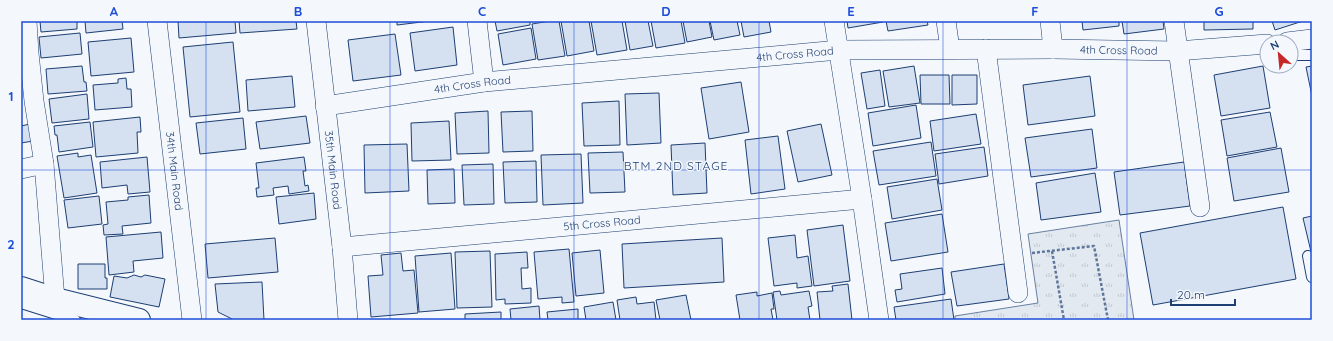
<svg xmlns="http://www.w3.org/2000/svg" width="1333" height="341" font-family="Quicksand,sans-serif">
	<style>
		.park { fill: url(#park-tufts); stroke: #687fa3 }
		.building { fill: #d5e0f0; stroke: #1d3f73 }
		.lines { fill: none; stroke-linecap: round; stroke-linejoin: round }
		.service-casing { stroke: #1d3f73; stroke-width: 12 }
		.minor-casing { stroke: #1d3f73; stroke-width: 20 }
		.secondary-casing { stroke: #1d3f73; stroke-width: 24 }
		.path { stroke: #5e769c; stroke-width: 2.5; stroke-dasharray: 3 2; stroke-linecap: butt }
		.service { stroke: #f4f7fb; stroke-width: 10 }
		.minor { stroke: #f4f7fb; stroke-width: 19 }
		.secondary { stroke: #f4f7fb; stroke-width: 22 }
		.grid { fill: none; stroke: #1d4ed8; stroke-width: 1; stroke-opacity: 0.55 }
		.labels { text-anchor: middle; stroke-width: 3; stroke-linejoin: round; paint-order: stroke }
		.street-label { font-size: 11px; fill: #1d3f73; stroke: #f4f7fb }
		.neighbourhood-label { font-size: 12px; letter-spacing: 1px; fill: #1d3f73; stroke: #f4f7fb }
		.neatline { fill: none; stroke: #1d4ed8; stroke-width: 1.5 }
		.grid-label { font-size: 13px; text-anchor: middle; font-weight: bold; fill: #1d4ed8 }
	</style>
	<defs>
		<pattern id="park-tufts" width="24" height="20" patternUnits="userSpaceOnUse"><rect width="24" height="20" fill="#e3e9f0"/><path d="M3 7l-1-3M5 7V3M7 7l1-3M15 17l-1-3M17 17v-4M19 17l1-3" fill="none" stroke="#c2c9d1"/></pattern>
	</defs>
	<rect width="100%" height="100%" fill="#f4f7fb"/>
	<path class="park" d="M1119,220L1134,320H955V316L1038,303L1028,234Z"/>
	<path class="building" d="M40,21H77V29L41,32Z
		M85,21H122L123,29L86,33Z
		M178,21H235L236,33L179,38Z
		M239,21H296L297,29L240,33Z
		M397,21H430L397,25Z
		M495,21H530V25L497,31Z
		M550,21H559L565,56L538,60L532,24Z
		M561,21H589L594,51L567,56Z
		M591,21H622L627,50L597,55Z
		M625,21H648L653,46L630,50Z
		M651,21H681L685,43L656,48Z
		M683,21H709L712,37L687,42Z
		M710,21H737L740,35L714,40Z
		M741,21H769L771,32L744,37Z
		M847,21H883V22L848,28Z
		M886,21H927L928,25L888,31Z
		M1082,21H1119V26L1083,30Z
		M1122,21H1163L1164,29L1124,34Z
		M1204,21H1253V29L1204,30Z
		M1272,21H1303L1275,30Z
		M453,27L457,65L415,71L410,33Z
		M531,28L536,59L503,65L498,34Z
		M80,33L82,54L41,58L39,37Z
		M395,34L401,75L353,81L348,40Z
		M131,38L134,72L91,76L88,42Z
		M233,42L240,112L190,117L183,47Z
		M82,66L84,82H86L87,91L48,94L46,69Z
		M914,66L920,103L889,107L883,71Z
		M1263,66L1270,108L1221,116L1214,75Z
		M1312,66V96L1306,67Z
		M880,70L885,106L867,109L861,73Z
		M920,75H949L950,104H921Z
		M952,75H977V104L952,105Z
		M292,76L295,107L248,111L246,80Z
		M1090,76L1095,116L1028,125L1023,85Z
		M126,78L127,89H131L132,107L95,110L93,85L118,83V79Z
		M741,82L749,132L709,139L701,88Z
		M659,93L661,143L627,145L625,94Z
		M87,94L89,119L52,123L49,99Z
		M619,101L620,145L584,146L582,103Z
		M916,105L921,138L873,146L868,113Z
		M488,111L489,153L457,154L455,113Z
		M532,111L533,151L503,152L501,112Z
		M1270,112L1277,147L1227,156L1221,120Z
		M976,114L981,144L934,151L930,121Z
		M306,116L310,143L260,149L256,122Z
		M140,117L141,132H137L138,153L96,157L93,122Z
		M243,118L246,149L200,154L196,123Z
		M449,121L451,160L412,161L411,123Z
		M90,122L93,147L59,152L57,135H55L54,126Z
		M30,124L33,141L21,143V126Z
		M821,124L832,175L798,182L787,131Z
		M1092,129L1097,168L1031,177L1025,138Z
		M778,136L785,189L751,194L745,140Z
		M931,142L936,176L879,185L873,151Z
		M705,143L707,193L673,195L671,145Z
		M407,144L409,191L365,193L364,145Z
		M984,147L988,176L939,184L935,154Z
		M1281,148L1289,192L1234,201L1227,158Z
		M623,152L625,192L590,193L588,153Z
		M78,153V157L91,155L97,193L64,198L57,156Z
		M581,154L583,203L543,205L541,155Z
		M147,157L150,192L128,194L127,185L102,188L100,162Z
		M304,157L306,171H303L305,186L308,185L309,191L289,194L288,186L273,188L274,195L257,197L256,188H259L256,163Z
		M536,161L537,202L505,203L503,162Z
		M1184,162L1190,206L1120,215L1114,172Z
		M493,164L494,204L464,205L462,165Z
		M454,169L455,203L428,204L427,170Z
		M1095,173L1101,212L1041,220L1036,183Z
		M937,179L942,210L892,219L887,187Z
		M314,193L316,219L279,224L276,197Z
		M149,195L151,223L122,226L123,234L104,235L103,225L108,224L106,202L128,200V197Z
		M99,196L102,224L68,228L64,200Z
		M1283,207L1296,279L1153,305L1140,233Z
		M942,214L948,252L891,261L885,223Z
		M1312,216V256L1303,218Z
		M843,225L850,281L814,286L807,230Z
		M161,232L163,258L133,261L134,272L109,275L106,237Z
		M795,235L797,258L808,256L812,286L797,288V283L774,286L768,238Z
		M275,238L278,272L208,278L205,244Z
		M722,238L724,282L624,288L622,244Z
		M569,249L574,302L562,303V297L538,299L534,252Z
		M600,250L604,293L576,296L572,253Z
		M490,251L492,307L457,308L455,252Z
		M527,252L528,268H521L522,289L531,288V303L505,304V299L496,300L495,254Z
		M401,253L403,271L414,270L418,313L371,317L368,276L383,275L381,255Z
		M451,253L455,309L419,312L415,256Z
		M78,264H105V278H107V289H78Z
		M1004,264L1009,299L957,306L951,272Z
		M942,268L945,294L897,302L895,290L902,289L900,274Z
		M134,275L141,277L145,275L165,279L159,307L110,297L114,276L127,278Z
		M262,282L264,320H234L218,312L215,284Z
		M848,284L852,320H820L817,292L833,291L832,286Z
		M780,291L781,295L809,291L812,306L808,307L810,320H777L773,292Z
		M757,292V296L772,293L774,309H771L773,320H740L736,295Z
		M686,295L691,320H660L656,300Z
		M636,297L637,304L654,302L656,320H620L617,300Z
		M951,299L954,320H896L894,307Z
		M613,302L616,320H586L584,307Z
		M539,306L540,320H511L510,309Z
		M578,309V320H548L547,312Z
		M501,312V320H465V314Z"/>
	<g class="lines">
		<g class="service-casing">
			<path id="service" d="M1291,55H1312
				M1308,256L1312,277
				M21,303L75,320"/>
		</g>
		<g class="minor-casing">
			<g id="minor">
				<path d="M27,21L29,53L34,101L44,164L55,299"/>
				<path id="s1" d="M157,21L192,320"/>
				<path id="s2" d="M316,21L342,247L348,320"/>
				<path d="M477,21L484,82"/>
				<path d="M834,21L862,199L879,320"/>
				<path d="M946,21L950,49"/>
				<path d="M1050,21L1053,49"/>
				<path d="M1174,21L1200,207"/>
				<path d="M1287,42L1312,39"/>
				<path d="M986,49L1018,293"/>
				<path id="s3" d="M325,106L484,82L839,50L1053,49L1177,51L1267,44"/>
				<path d="M21,169L44,164"/>
				<path id="s4" d="M342,247L862,199"/>
			</g>
		</g>
		<g class="secondary-casing">
			<path id="secondary" d="M21,288L55,299L139,320"/>
		</g>
		<path class="path" d="M1052,251L1064,320
			M1032,253L1094,246L1108,320"/>
		<use href="#service" class="service"/>
		<use href="#minor" class="minor"/>
		<use href="#secondary" class="secondary"/>
	</g>
	<path class="grid" d="M206,21V320M390,21V320M574,21V320M759,21V320M943,21V320M1127,21V320M21,170H1312"/>
	<g class="labels">
		<g class="street-label">
			<text dy="4" stroke="none"><textPath href="#s3" startOffset="797">4th Cross Road</textPath></text>
			<text dy="4" stroke="none"><textPath href="#s3" startOffset="473">4th Cross Road</textPath></text>
			<text dy="4" stroke="none"><textPath href="#s3" startOffset="149">4th Cross Road</textPath></text>
			<text dy="4" stroke="none"><textPath href="#s1" startOffset="151">34th Main Road</textPath></text>
			<text dy="4" stroke="none"><textPath href="#s2" startOffset="150">35th Main Road</textPath></text>
			<text dy="4" stroke="none"><textPath href="#s4" startOffset="261">5th Cross Road</textPath></text>
		</g>
		<g class="neighbourhood-label">
			<text x="676" y="170">BTM 2ND STAGE</text>
		</g>
	</g>
	<rect width="1333" height="341" fill="none" stroke="#f4f7fb" stroke-width="44"/>
	<g transform="translate(1279 54) rotate(333)"><circle r="19" fill="#f4f7fb" stroke="#9eadc5"/>
	<path d="M0-3L7 15L0 10L-7 15Z" fill="#c62828"/>
	<text y="-6" font-size="11" font-weight="bold" text-anchor="middle" fill="#1d3f73">N</text>
	</g>
	<path d="M1171 299v6h64v-6" fill="none" stroke="#1d3f73" stroke-width="2"/>
	<text x="1177" y="299" font-size="12" fill="#1d3f73" stroke="#f4f7fb" stroke-width="3" paint-order="stroke">20 m</text>
	<rect x="22" y="22" width="1289" height="297" class="neatline"/>
	<g class="grid-label">
		<text x="114" y="16">A</text>
		<text x="298" y="16">B</text>
		<text x="482" y="16">C</text>
		<text x="666" y="16">D</text>
		<text x="851" y="16">E</text>
		<text x="1035" y="16">F</text>
		<text x="1219" y="16">G</text>
		<text x="11" y="101">1</text>
		<text x="11" y="249">2</text>
	</g>
</svg>
